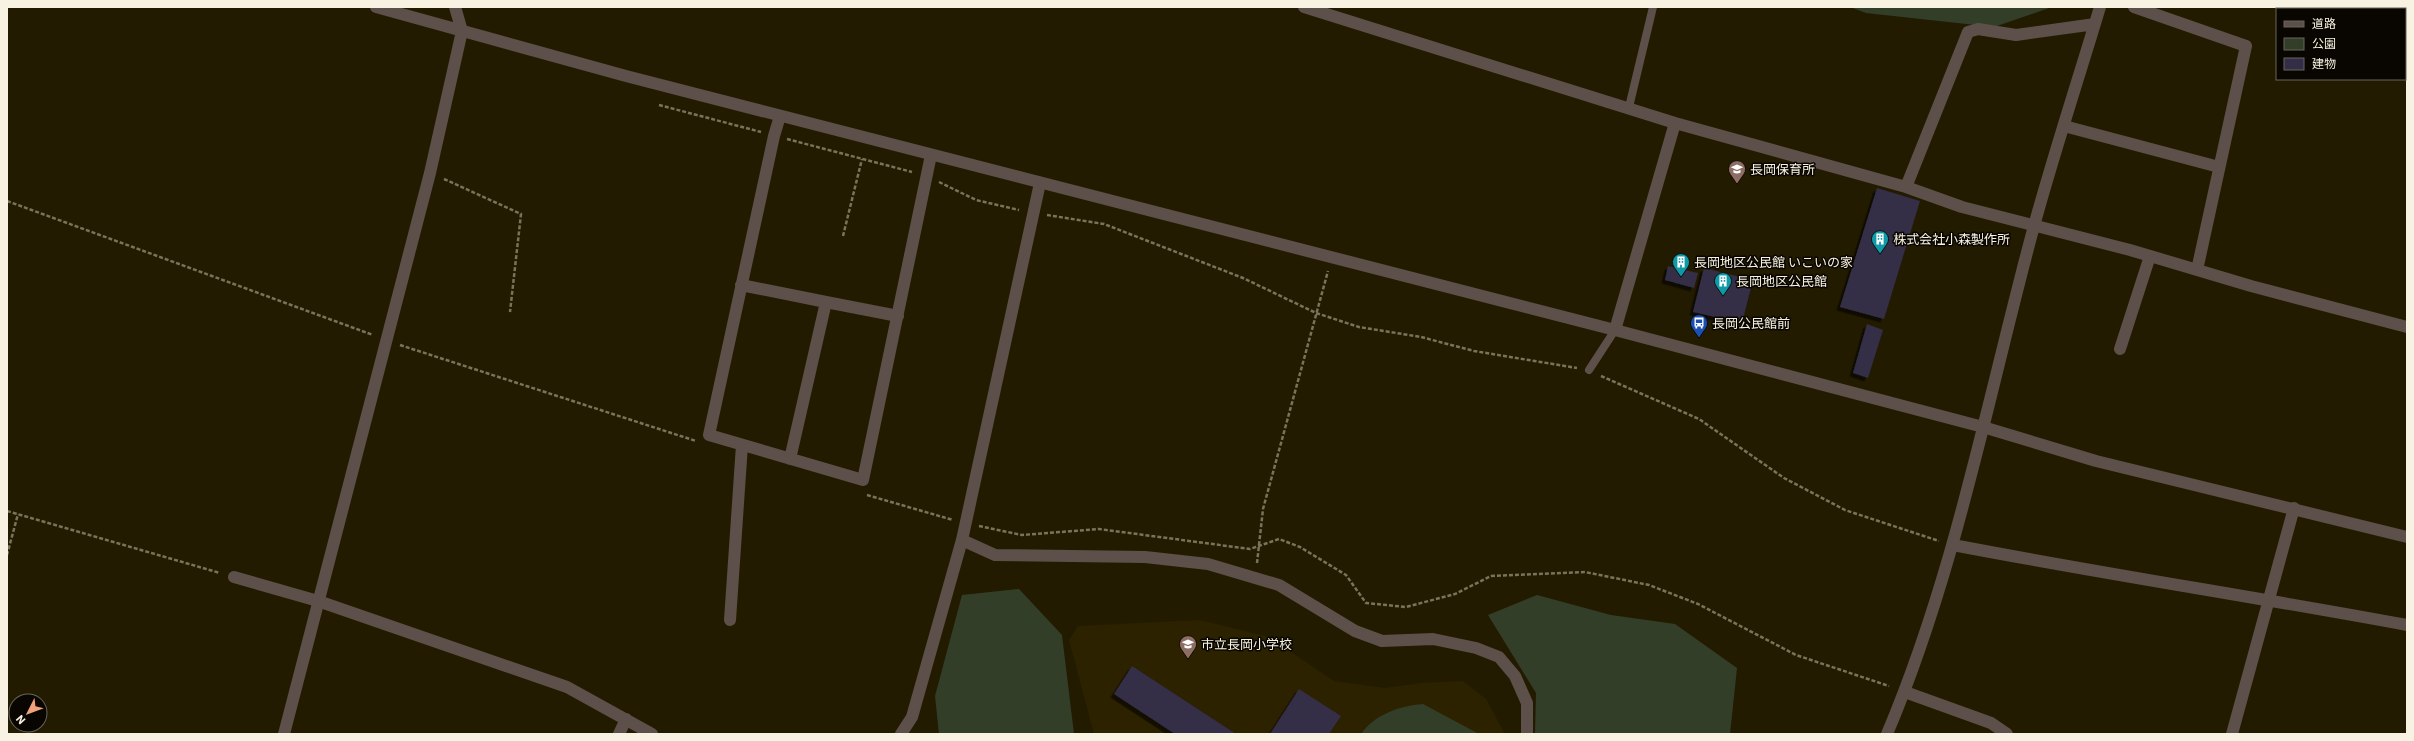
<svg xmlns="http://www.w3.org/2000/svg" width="2414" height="741" font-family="'IBM Plex Sans','Noto Sans JP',sans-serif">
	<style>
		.built { fill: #2c2200 }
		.green { fill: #333e28 }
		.building { fill: #342d47; filter: url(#shadow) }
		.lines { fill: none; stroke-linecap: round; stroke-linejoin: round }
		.path { stroke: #7a735c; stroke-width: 2.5; stroke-dasharray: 4 2; stroke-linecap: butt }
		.service { stroke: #5d504a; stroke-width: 8 }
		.minor { stroke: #5d504a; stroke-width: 12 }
		.tertiary { stroke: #5d504a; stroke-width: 12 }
		.labels { text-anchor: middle; stroke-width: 3; stroke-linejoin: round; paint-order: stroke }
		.poi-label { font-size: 13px; fill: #f7f2e1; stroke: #090601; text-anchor: start }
	</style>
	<defs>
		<filter id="shadow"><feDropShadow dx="-3.5" dy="3.5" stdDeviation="0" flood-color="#0009"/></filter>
	</defs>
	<rect width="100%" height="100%" fill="#231b00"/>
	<path class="built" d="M1200,620L1269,637L1334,681L1385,688L1421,683L1463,681L1486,699L1505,734H1094L1069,640L1078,626Z"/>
	<path class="green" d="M1850,7H2052L1994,27L1866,13Z
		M1019,589L1062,635L1074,734H939L935,696L962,595Z
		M1537,595L1611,615L1675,624L1737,668L1730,734H1535L1536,693L1488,615Z
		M1423,704L1479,734H1361C1375,714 1400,706 1423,704Z"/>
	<path class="building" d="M1877,188L1920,201L1884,319L1840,307Z
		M1668,266L1698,273L1694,288L1665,280Z
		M1704,268L1753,280L1742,323L1693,312Z
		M1867,324L1883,330L1868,378L1853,373Z
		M1132,666L1236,734H1175L1114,694Z
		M1299,689L1341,716L1329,734H1270Z"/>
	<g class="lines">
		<path class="path" d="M659,105L761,132
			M787,139L912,172
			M444,179L521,214L510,312
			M939,182L976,200L1019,210
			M7,201L373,335
			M1047,215L1104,224L1243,278L1316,313L1359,327L1421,337L1474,351L1577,368
			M843,236L862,159
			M400,345L696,441
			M1601,376L1699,419L1784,478L1845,510L1939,541
			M867,495L953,520
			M7,511L220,573
			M979,526L1022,535L1099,529L1250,549L1279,539L1300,547L1346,575L1366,603L1406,607L1455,594L1491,576L1585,572L1649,585L1698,604L1796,655L1889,686
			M7,555L18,514
			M1257,563L1263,509L1328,271"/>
		<path class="service" d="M1629,107L1653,7
			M1589,370L1615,330"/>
		<path class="minor" d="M1304,7L1675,123L1906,187L1962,207L2130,250L2251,286L2407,327
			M2134,7L2246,46L2197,270
			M780,116L774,136L709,435L863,480L931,155
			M2064,126L2219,167
			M1906,187L1968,32L1978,29L2016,35L2095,24
			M741,285L826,302
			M1615,330L1675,123
			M2120,349L2150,256
			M790,459L826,302L898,316
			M962,540L995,555L1145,557L1208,564L1279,585L1355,631L1382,641L1433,639L1476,648L1499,657L1515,676L1527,703V734
			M1953,545C2104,574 2256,597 2407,625
			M234,577L318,601L567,687L652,734
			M730,620L742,445
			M1905,692L1991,723L2007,734
			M619,734L626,719
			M901,734L912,717L962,540L1040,183
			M1887,734C1956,571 1988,396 2034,226C2054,153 2078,80 2100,7
			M2232,734L2294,508"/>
		<path class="tertiary" d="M376,7L626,76L1615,330L1983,427L2096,461L2407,537
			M284,734L430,173L462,31L455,7"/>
	</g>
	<defs>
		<g id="school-pin" transform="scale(0.9)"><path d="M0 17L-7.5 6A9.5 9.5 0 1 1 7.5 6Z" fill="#8d6e63" stroke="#090601"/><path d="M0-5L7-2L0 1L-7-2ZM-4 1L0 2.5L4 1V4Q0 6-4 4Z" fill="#fff"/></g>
		<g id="building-pin" transform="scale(0.9)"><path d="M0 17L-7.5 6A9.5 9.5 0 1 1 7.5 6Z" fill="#0f9aa8" stroke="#090601"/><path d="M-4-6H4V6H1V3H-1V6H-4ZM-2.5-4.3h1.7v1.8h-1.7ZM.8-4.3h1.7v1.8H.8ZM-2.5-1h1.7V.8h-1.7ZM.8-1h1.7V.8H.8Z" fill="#fff"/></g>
		<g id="bus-pin" transform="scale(0.9)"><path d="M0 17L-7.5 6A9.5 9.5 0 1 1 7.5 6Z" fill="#1a4fb4" stroke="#090601"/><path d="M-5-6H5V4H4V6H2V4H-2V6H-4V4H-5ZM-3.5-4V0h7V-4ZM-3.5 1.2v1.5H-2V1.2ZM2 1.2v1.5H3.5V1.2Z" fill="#fff"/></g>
	</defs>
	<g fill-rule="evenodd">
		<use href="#school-pin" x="1737" y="169"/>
		<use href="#building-pin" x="1880" y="239"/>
		<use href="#building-pin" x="1681" y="262"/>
		<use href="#building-pin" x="1723" y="281"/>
		<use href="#bus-pin" x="1699" y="323"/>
		<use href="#school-pin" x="1188" y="644"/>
	</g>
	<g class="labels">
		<g class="poi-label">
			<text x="1750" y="174">長岡保育所</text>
			<text x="1893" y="244">株式会社小森製作所</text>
			<text x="1694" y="267">長岡地区公民館 いこいの家</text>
			<text x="1736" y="286">長岡地区公民館</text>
			<text x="1712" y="328">長岡公民館前</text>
			<text x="1201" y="649">市立長岡小学校</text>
		</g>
	</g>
	<rect width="2414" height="741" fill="none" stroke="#f7f2e1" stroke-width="16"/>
	<rect x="2276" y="8" width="130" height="72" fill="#090601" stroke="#68645b"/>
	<rect x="2284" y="21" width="20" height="6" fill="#5d504a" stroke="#68645b"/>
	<text x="2312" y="28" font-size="12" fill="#f7f2e1">道路</text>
	<rect x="2284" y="38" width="20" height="12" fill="#333e28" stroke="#68645b"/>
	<text x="2312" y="48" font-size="12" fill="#f7f2e1">公園</text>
	<rect x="2284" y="58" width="20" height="12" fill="#342d47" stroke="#68645b"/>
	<text x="2312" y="68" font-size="12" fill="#f7f2e1">建物</text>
	<g transform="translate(28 713) rotate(228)"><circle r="19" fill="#090601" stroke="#68645b"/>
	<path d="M0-3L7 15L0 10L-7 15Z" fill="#f0a27a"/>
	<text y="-6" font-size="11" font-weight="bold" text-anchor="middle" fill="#f7f2e1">N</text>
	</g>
</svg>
